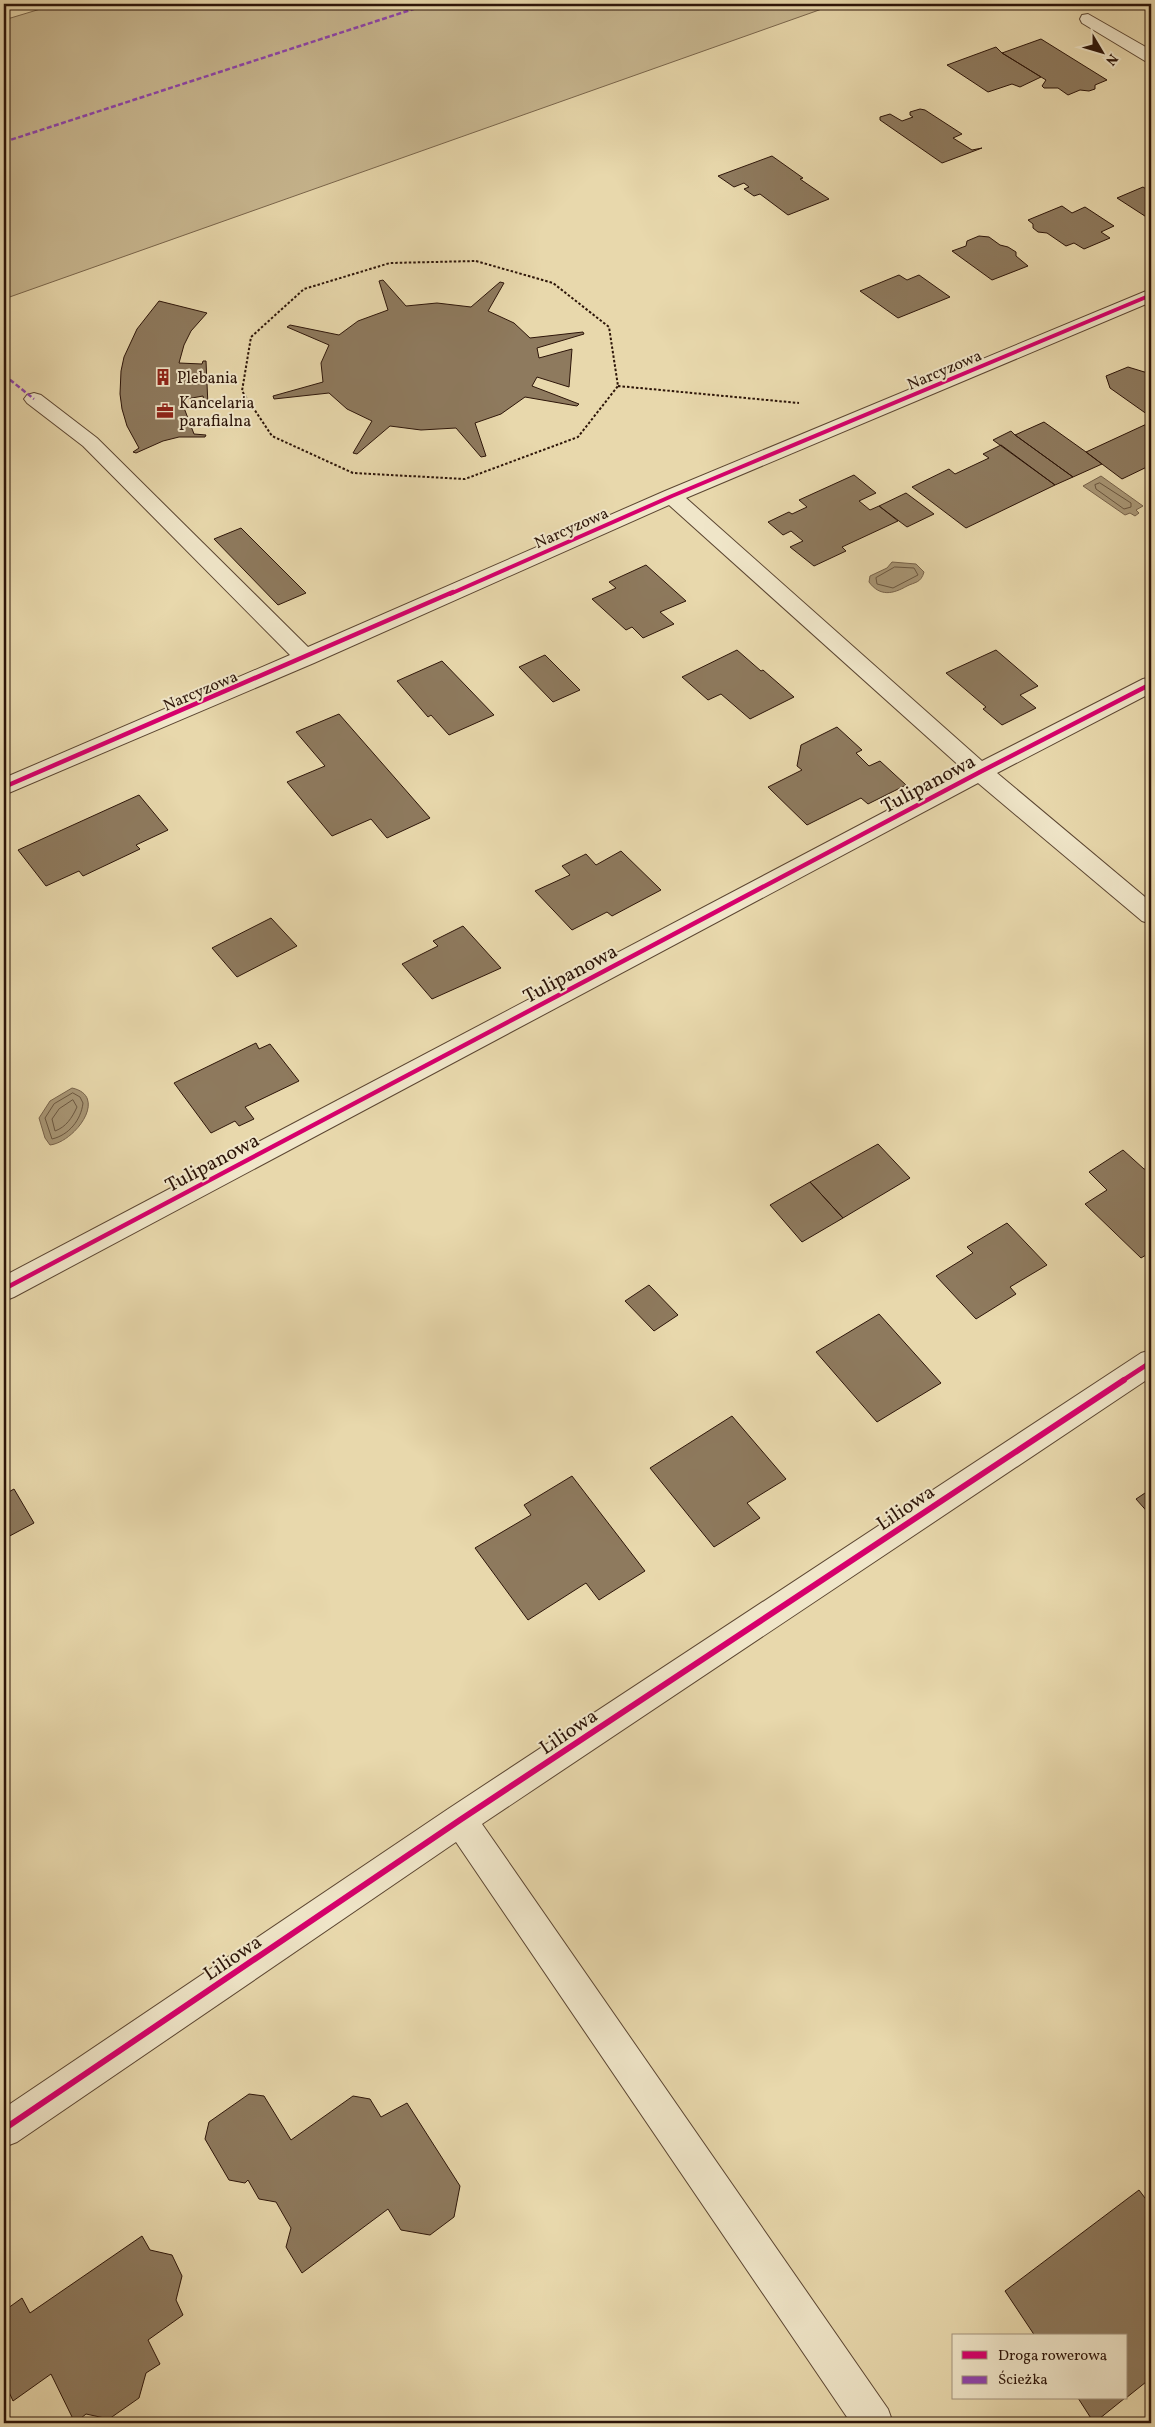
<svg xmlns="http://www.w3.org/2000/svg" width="1155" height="2427" font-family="Vollkorn,serif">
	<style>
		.green { fill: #c8b790; stroke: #7a664c }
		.water { fill: #a89675; stroke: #77624a }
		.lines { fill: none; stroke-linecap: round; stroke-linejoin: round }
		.shore { stroke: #6a563f; stroke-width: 1 }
		.building { fill: #8e7a5e; stroke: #2d1509 }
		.minor-casing { stroke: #5c4632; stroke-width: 2 }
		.path { stroke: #2d1509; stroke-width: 2; stroke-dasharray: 2.5 2; stroke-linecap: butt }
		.minor { fill: #f0e6c9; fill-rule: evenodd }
		.quiet { stroke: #8e44ad; stroke-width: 2.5; stroke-dasharray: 5 2.5; stroke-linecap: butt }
		.cycleway-far2-casing { stroke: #f0e6c9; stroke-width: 5.5 }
		.cycleway-far1-casing { stroke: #f0e6c9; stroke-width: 8 }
		.cycleway-casing { stroke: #f0e6c9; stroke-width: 9 }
		.cycleway-far2 { stroke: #d6006c; stroke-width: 4 }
		.cycleway-far1 { stroke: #d6006c; stroke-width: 4.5 }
		.cycleway { stroke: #d6006c; stroke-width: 6 }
		.labels { text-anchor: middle; stroke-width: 4; stroke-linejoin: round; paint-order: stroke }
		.far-street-label { font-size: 16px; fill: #2d1509; stroke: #f0e6c9 }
		.far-poi-label { font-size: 16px; fill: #2d1509; stroke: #f0e6c9; text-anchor: start }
		.street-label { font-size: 20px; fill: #2d1509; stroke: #f0e6c9 }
	</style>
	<rect width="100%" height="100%" fill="#e8d8ac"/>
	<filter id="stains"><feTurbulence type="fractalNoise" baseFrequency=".004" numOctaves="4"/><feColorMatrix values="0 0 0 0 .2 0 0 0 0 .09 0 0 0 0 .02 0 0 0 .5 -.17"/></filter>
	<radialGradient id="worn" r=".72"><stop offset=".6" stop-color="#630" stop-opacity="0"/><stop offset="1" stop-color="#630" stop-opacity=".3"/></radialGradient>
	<path class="green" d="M57,4H836L4,299V20Z"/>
	<path class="water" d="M1101,476L1143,506L1136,510L1139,513L1135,516L1130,513L1125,515L1083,486Z
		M892,562L916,564L924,572C921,583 915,582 907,586C893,594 880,597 869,582L870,576L887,568Z
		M72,1088C109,1096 75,1142 50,1145L45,1138L39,1118L50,1101Z"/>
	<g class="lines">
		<path class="shore" d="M1100,483L1131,503V507L1124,509L1096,489L1095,485Z
			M895,567L914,568L918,575L893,588L877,584L876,578Z
			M73,1093L80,1097L83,1103C81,1120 69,1135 52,1139L45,1118L54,1104Z
			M73,1100L77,1107C72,1118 66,1127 55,1131L52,1119L59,1109Z"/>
	</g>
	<path class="building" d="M1041,39L1107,80L1095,85V89L1089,91L1080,90L1068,95L1058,88H1044L1042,86L1046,80L1002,53Z
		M996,47L1002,53L1041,77L1020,87L1012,84L988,92L947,65Z
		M920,109L925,110L962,134L953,138L972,150L982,148L942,163L880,120V117L890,114L902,121L913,117L910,115V112Z
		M772,156L803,178L800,179L829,199L788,215L760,194L754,196L744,189L749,187L744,183L734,187L718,176Z
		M1143,187L1151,192V220L1117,198Z
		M1062,206L1072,213L1085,207L1114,226L1101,232L1110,238L1084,249L1074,243L1066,246L1047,233L1038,232L1033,228V224L1028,220Z
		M979,236L989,237L1000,245L1008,247L1016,252V256L1028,266L992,280L952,251L966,246L967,241Z
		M899,275L907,280L919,275L950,297L898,318L860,291Z
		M383,280L406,306L437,303L471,307L500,282L504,283L488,311L514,323L530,338L583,332L584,334L537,348L539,358L572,349L569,387L537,377L532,386L579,404L577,406L525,397L501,414L475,423L486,456L481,457L456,428L421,430L390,426L357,454L353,453L372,421L347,409L329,393L274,399L273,396L323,382L321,363L329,345L287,327L290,325L339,335L358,321L388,310L379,281Z
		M159,301L207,313L191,331L184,345L179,363L202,364L203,361H206L208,406H205L203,396L181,400L194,434L206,435L205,437H179L163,441L136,453L133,452L139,448L127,426L122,409L120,394L121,371L124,357L137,329Z
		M1128,367L1151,374V417L1110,388L1106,376Z
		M1044,422L1086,452L1102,464L1073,477L1015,435Z
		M1151,422V465L1122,479L1086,452Z
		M1011,431L1015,435L1073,477L1055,485L993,440Z
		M1001,445L1055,485L966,528L912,487L949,469L955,474L989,458L983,454Z
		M854,475L876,493L859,501L870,510L879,506L898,521L842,547L846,551L814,566L790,547L803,541L791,531L783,535L768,522L789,512L792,514L807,507L799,500Z
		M906,493L934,514L907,527L879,506Z
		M241,528L306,593L278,605L214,539Z
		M646,565L686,601L660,612L674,624L643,638L632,627L626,630L592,599L616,588L609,582Z
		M737,650L761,671L763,670L794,697L750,719L721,694L708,700L682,677Z
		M996,650L1038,686L1020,695L1036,708L1002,725L983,709L986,707L946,673Z
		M545,655L580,690L553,702L519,667Z
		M442,661L494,715L449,735L431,715L428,717L397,681Z
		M339,714L430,818L387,838L371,819L332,836L287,782L325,766L296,732Z
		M837,727L862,750L856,753L869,766L880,761L906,785L868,804L861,798L807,825L768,787L802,770L797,766L801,745Z
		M139,795L168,830L136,845L140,849L83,876L79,871L46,886L18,850Z
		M621,851L661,890L612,916L607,912L572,930L535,891L570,875L562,866L586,854L596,865Z
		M271,918L297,946L237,977L212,948Z
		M463,926L501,968L432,999L402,964L438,946L433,941Z
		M256,1043L259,1049L270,1044L299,1081L245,1107L254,1119L239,1126L235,1121L211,1133L174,1083Z
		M878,1144L910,1178L843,1218L810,1182Z
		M1123,1150L1144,1169L1151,1170V1252L1141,1258L1085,1204L1107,1190L1089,1172Z
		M810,1182L843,1218L802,1242L770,1205Z
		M1007,1223L1047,1265L1010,1287L1016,1294L976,1319L936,1276L973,1253L967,1247Z
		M649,1285L678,1315L654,1331L625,1301Z
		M879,1314L941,1383L877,1422L816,1352Z
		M732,1416L786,1479L747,1503L760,1518L714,1547L650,1468Z
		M572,1476L645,1571L599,1600L586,1583L528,1620L475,1548L531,1515L524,1505Z
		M14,1489L34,1523L4,1539V1491L5,1494Z
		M1151,1489V1516L1136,1499Z
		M249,2094L264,2096L291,2140L353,2096L370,2099L381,2117L407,2103L460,2186L454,2217L430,2235L401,2230L388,2209L302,2273L286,2247L291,2228L276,2202L259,2199L248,2180L245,2183L229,2180L205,2139L209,2122Z
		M1139,2190L1151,2206V2378L1126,2398V2336H1035L1005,2291Z
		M142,2236L150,2250L172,2255L182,2276L176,2300L183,2315L148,2340L160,2364L146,2373L139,2398L109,2419L86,2414L75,2423L51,2374L13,2401L4,2381V2311L22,2298L30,2313Z
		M1078,2398H1125L1094,2423Z"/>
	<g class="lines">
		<g class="minor-casing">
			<path id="minor" d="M1088,14L1151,50V62L1145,61L1082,23L1080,19L1082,15Z
				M1151,289V302L686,498L982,761L1143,679L1151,677V693L997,773L1151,902V924L1142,921L978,783L14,1297L4,1301V1276L964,770L669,505L314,663L4,795V778L290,655L83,446L27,403L24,399L27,395L34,393L41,395L97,438L308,647L665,491Z
				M1151,1350V1377L482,1824L888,2409L893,2423H851L456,1842L17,2142L4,2147V2108L448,1809L1141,1353Z"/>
		</g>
		<path class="path" d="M476,261L553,283L609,327L618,386L578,437L465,479L353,473L272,436L242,391L251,337L304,289L390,263Z
			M618,386L799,403"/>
		<use href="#minor" class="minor"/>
		<path class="quiet" d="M4,142L429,4
			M4,375L34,399"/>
		<g class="cycleway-far2-casing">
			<path id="cycleway-far2" d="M450,594L672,496L1151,295"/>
		</g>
		<g class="cycleway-far1-casing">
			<path id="cycleway-far1" d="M4,787L453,592
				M4,1289L980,772L1151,684
				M1122,1381L1151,1362"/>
		</g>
		<g class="cycleway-casing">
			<path id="cycleway" d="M4,2129L460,1820L1124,1380"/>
		</g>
		<use href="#cycleway-far2" class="cycleway-far2"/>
		<use href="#cycleway-far1" class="cycleway-far1"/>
		<use href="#cycleway" class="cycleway"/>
	</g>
	<defs>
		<g id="building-bare" transform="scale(1.35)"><path d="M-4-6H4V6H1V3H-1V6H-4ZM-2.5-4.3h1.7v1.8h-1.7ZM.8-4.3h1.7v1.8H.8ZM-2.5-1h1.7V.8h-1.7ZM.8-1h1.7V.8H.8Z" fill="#8f2418" stroke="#f0e6c9" stroke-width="2.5" paint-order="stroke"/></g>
		<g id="office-bare" transform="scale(1.35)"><path d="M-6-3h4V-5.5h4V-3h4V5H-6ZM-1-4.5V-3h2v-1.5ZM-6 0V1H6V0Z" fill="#8f2418" stroke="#f0e6c9" stroke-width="2.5" paint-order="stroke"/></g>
	</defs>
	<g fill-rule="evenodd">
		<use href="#building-bare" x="163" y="377"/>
		<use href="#office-bare" x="165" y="411"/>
	</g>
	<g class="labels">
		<g class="far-street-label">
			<text transform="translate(944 369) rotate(-23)" y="6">Narcyzowa</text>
			<text transform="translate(571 527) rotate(-24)" y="6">Narcyzowa</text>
			<text transform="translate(200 690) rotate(-23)" y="6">Narcyzowa</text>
		</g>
		<g class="far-poi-label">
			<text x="177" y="383">Plebania</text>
			<text x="179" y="408">Kancelaria<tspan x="179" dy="18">parafialna</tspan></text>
		</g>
		<g class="street-label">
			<text transform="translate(928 783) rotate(-28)" y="7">Tulipanowa</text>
			<text transform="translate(570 973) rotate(-28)" y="7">Tulipanowa</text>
			<text transform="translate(212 1162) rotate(-28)" y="7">Tulipanowa</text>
			<text transform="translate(905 1507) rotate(-34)" y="7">Liliowa</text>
			<text transform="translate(568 1731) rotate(-34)" y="7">Liliowa</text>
			<text transform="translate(232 1957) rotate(-34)" y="7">Liliowa</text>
		</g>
	</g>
	<rect width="1155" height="2427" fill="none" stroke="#e8d8ac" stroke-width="20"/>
	<rect x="5" y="5" width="1145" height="2417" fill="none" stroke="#2d1509" stroke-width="2.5"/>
	<rect x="10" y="10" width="1135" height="2407" fill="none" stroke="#2d1509"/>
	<rect x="952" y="2334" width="175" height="65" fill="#f0e6c9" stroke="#a2927c"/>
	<rect x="962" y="2351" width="25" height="8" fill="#d6006c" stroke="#a2927c"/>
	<text x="998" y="2360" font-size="15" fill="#2d1509">Droga rowerowa</text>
	<rect x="962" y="2376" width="25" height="8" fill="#8e44ad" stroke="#a2927c"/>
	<text x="998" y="2384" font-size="15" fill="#2d1509">Ścieżka</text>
	<g transform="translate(1102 52) rotate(128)" stroke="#f0e6c9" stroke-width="4" paint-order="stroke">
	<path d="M0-4L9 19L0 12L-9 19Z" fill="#2d1509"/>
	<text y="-8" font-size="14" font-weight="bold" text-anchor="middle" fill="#2d1509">N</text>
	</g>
	<rect width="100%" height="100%" filter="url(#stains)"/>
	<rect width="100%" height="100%" fill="url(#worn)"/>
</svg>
